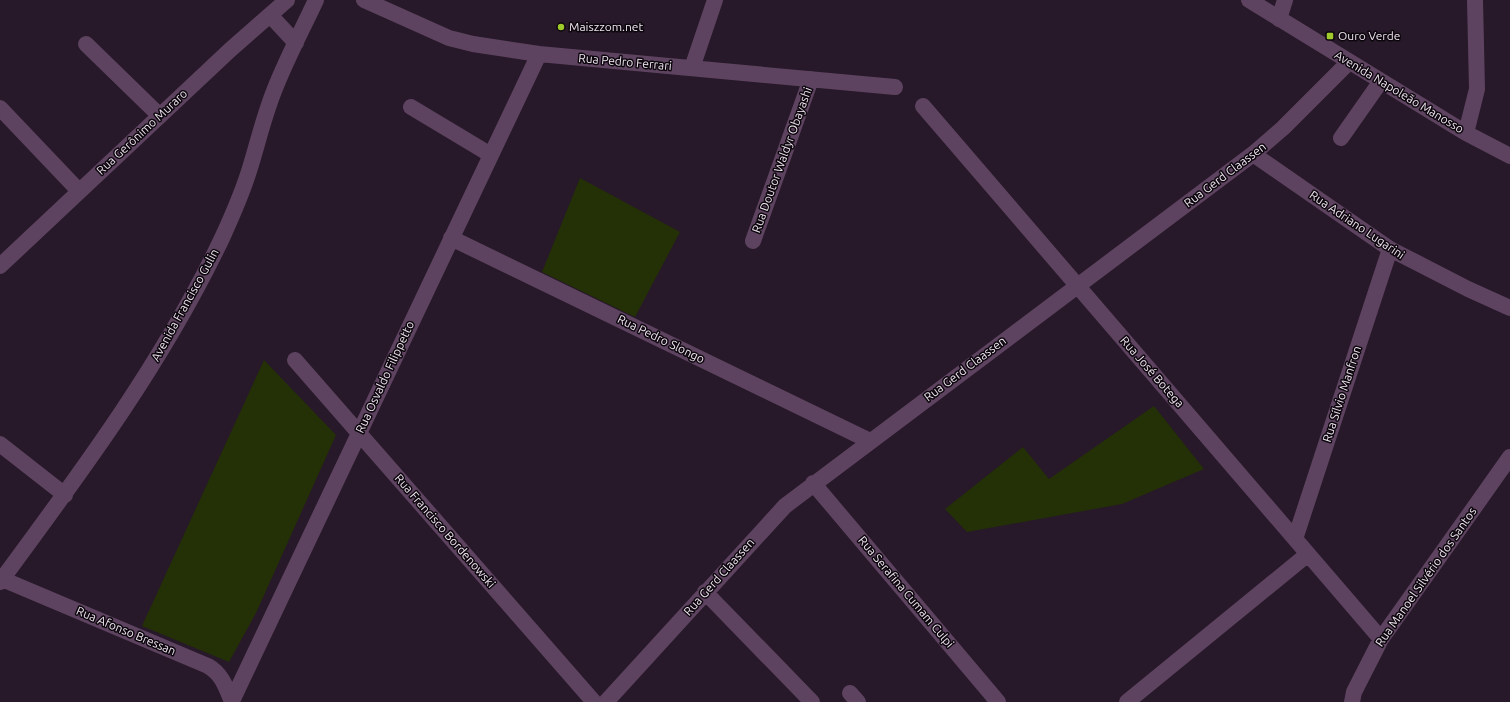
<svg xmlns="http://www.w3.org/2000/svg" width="1510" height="702" font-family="Ubuntu,sans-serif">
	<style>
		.green { fill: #243006 }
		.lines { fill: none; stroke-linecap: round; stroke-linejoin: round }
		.minor { stroke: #5e4360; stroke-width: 16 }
		.poi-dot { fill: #a0c92b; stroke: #0c060d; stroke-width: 1.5 }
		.labels { text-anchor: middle; stroke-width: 3; stroke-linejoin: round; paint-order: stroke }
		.poi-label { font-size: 12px; fill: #f0e5f1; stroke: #0c060d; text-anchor: start }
		.street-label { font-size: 12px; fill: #f0e5f1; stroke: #0c060d }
	</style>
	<rect width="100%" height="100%" fill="#271929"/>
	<path class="green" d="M580,178L680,232L635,317L542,272Z
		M264,360L336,435L256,613L229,662L142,626Z
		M1154,406L1204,469L1122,504L967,532L945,509L1023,447L1049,479Z"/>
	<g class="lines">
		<path class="minor" d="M364,0L449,38L473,44L539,54L895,87
			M1249,0L1466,133L1510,156
			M270,15L296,43
			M1279,19L1285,0
			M86,44L160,116
			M692,68L715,0
			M923,106L1381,639
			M411,107L491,155
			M0,108L79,191
			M1466,133L1477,89L1475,0
			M1341,138L1381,81
			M1253,154L1390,249L1468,289L1510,308
			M451,238L870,441
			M753,241L811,79
			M0,266L230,50L287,0
			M295,360L594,702
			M0,444L65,495
			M813,483L998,702
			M1295,539L1390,249
			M2,579L208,666C222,674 226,687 232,702
			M0,582C82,471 164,361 223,236C233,214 243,191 250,168C258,142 264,116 274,91C286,60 302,30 316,0
			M705,592L812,702
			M850,693L858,702
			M232,701L539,54
			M606,702L785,506L1253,154L1283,128L1349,62
			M1127,702L1308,554
			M1352,702L1354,692L1381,639L1510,457"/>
	</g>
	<g class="poi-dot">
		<circle cx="561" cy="27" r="4"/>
		<rect x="1326" y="32" width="8" height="8" rx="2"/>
	</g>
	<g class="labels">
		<g class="poi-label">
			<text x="569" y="31">Maiszzom.net</text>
			<text x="1338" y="40">Ouro Verde</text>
		</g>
		<g class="street-label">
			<text transform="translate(625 62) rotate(5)" y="4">Rua Pedro Ferrari</text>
			<text transform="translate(1399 92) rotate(31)" y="4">Avenida Napoleão Manosso</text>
			<text transform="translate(142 132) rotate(-43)" y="4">Rua Gerônimo Muraro</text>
			<text transform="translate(782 160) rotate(-70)" y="4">Rua Doutor Waldyr Obayashi</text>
			<text transform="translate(1225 175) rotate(-37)" y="4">Rua Gerd Claassen</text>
			<text transform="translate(1357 225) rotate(34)" y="4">Rua Adriano Lugarini</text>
			<text transform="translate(185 305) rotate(-61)" y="4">Avenida Francisco Gulin</text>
			<text transform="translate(661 339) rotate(26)" y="4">Rua Pedro Slongo</text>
			<text transform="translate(965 369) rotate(-37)" y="4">Rua Gerd Claassen</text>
			<text transform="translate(1152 372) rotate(49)" y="4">Rua José Botega</text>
			<text transform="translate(385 377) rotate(-65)" y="4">Rua Osvaldo Filippetto</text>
			<text transform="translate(1342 394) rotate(-72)" y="4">Rua Sílvio Manfron</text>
			<text transform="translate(445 531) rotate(49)" y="4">Rua Francisco Bordenowski</text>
			<text transform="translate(719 577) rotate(-48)" y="4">Rua Gerd Claassen</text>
			<text transform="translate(1426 577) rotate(-55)" y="4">Rua Manoel Silvério dos Santos</text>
			<text transform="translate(906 592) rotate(50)" y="4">Rua Serafina Cumam Culpi</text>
			<text transform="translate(126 631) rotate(23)" y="4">Rua Afonso Bressan</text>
		</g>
	</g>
</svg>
